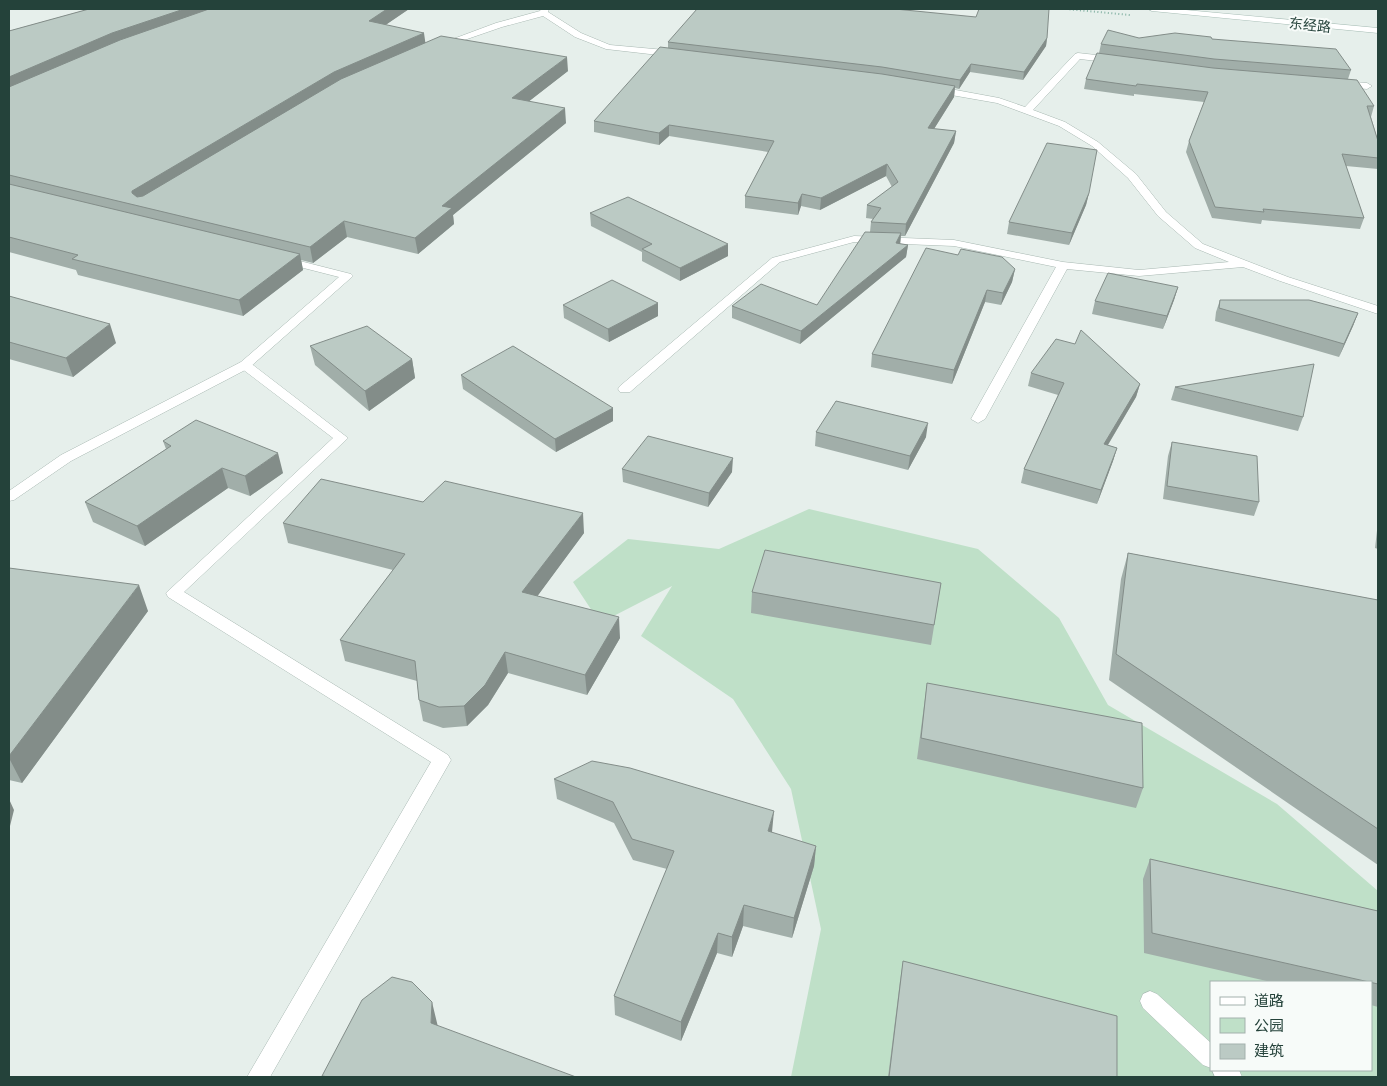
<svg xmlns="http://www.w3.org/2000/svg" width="1387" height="1086" font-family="'Sofia Sans Condensed','Noto Sans SC',sans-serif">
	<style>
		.green { fill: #bfe0c8; fill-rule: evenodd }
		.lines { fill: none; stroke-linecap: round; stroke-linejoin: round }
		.service-casing { stroke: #a8b8b2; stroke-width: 1 }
		.minor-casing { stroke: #a8b8b2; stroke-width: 1 }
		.secondary-casing { stroke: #a4bbb3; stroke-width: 1 }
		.path { stroke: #86b3a5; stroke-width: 2; stroke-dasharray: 1 2.5; stroke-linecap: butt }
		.service { fill: #fff; fill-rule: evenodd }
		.minor { fill: #fff; fill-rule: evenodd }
		.secondary { fill: #fff; fill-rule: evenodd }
		.wall { fill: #a1aea9 }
		.shaded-wall { fill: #838d89 }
		.building { fill: #bbcac4; stroke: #838d89 }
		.labels { text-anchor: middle; stroke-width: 4; stroke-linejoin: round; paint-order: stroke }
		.far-street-label { font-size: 14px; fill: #24423a; stroke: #f7fbf9 }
	</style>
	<rect width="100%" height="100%" fill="#e6efeb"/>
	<path class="green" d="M809,509L978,549L1059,618L1108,705L1277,804L1378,891V1077H791L821,929L791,789L733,699L641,636L672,586L600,623L573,582L628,539L719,549ZM1211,982H1371V1070H1211Z"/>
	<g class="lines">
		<g class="service-casing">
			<path id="service" d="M245,361L249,362L348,438L184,592L448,755L451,760L270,1077H247L431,762L168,597L166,593L333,438L241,368L239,365L241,362Z"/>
		</g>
		<g class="minor-casing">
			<path id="minor" d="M541,9H549L548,12L581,33L610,45L676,51L680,54L676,57L606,49L575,37L543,16L502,27L444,47L437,45L496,23L540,11Z
				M1078,53L1114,57L1118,60L1114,63L1080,59L1033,110L1065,122L1098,142L1136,174L1166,212L1203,244L1288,277L1378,306V314L1280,281L1243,267L1139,276L1067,269L985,419L978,423L971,419L1056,267L954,246L854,242L780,262L630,392H620L618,389L620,386L772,258L854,236L954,240L1063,262L1139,270L1229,262L1195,248L1158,216L1128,178L1092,146L1059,126L997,103L934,92L929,89L934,86L999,98L1025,107L1075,54Z
				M1341,81L1367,83L1372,86L1367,89L1338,86V82Z
				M284,257L351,274L353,276L249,368L71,461L14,500L9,501V491L61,455L241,362L339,277L280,262L278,260Z
				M1150,991L1157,994L1211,1043V1068L1203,1065L1143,1008L1140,1001L1143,994Z
				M1212,1070H1239L1242,1077H1215Z"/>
		</g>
		<g class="secondary-casing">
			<path id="secondary" d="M1148,9H1175L1378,28V33L1152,11Z"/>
		</g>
		<path class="path" d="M1066,9L1130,15"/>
		<use href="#service" class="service"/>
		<use href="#minor" class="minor"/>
		<use href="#secondary" class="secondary"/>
	</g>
	<path class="wall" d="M89,9H409L385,25L425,43L568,71L529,101L566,123L453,215L454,224L418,254L347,237L313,263L301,260L303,270L243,316L78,275L76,270L9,252V31Z
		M1047,38L1046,46L1023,80L970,72L959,89L955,88L954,97L934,129L956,131L954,143L905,236H901L900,244L908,245L906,257L800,344L732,318V306L817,305L870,232L871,222L873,219L866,218L867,205L892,187L886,176L820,210L801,206L798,215L745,208V196L768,152L669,136L659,145L594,132V121L668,48V42Z
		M1139,38L1212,39L1351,70L1348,79L1374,106L1371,117L1378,141V169L1346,166L1364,218L1360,229L1262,220L1261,224L1212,218L1186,152L1189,141L1204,102L1134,94V96L1084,89L1086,79L1099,53L1101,44Z
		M1089,193L1086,205L1069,245L1007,234L1009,222Z
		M590,213L728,256L680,281L642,261V252L591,226Z
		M1015,269L1012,282L1001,305L985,302L952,384L871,367L872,354Z
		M1178,287L1174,300L1163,329L1092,314L1095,301Z
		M9,296L116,343L73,377L9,359Z
		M1220,300L1358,313L1353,326L1339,357L1215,321L1216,312Z
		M658,303V316L609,342L564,318L563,305Z
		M310,346L412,359L415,378L369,411L315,365Z
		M1031,373L1140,384L1136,397L1108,445L1117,448L1113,461L1097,504L1021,483L1024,469L1058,395L1028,386Z
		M461,375L613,408V421L556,452L463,389Z
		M1175,387L1303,417L1298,431L1171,400Z
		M816,432L926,437L908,470L815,446Z
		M163,441L283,473L250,496L228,488L145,546L93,522L85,502L166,449Z
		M1172,442L1259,502L1254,516L1163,499L1168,456Z
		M622,469L732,472L708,507L623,482Z
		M423,502L584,533L537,596L620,638L587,695L508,673L488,705L467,726L443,728L423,721L419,700L417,681L345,661L340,640L393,570L288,543L283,523Z
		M1378,522V549L1375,548Z
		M1128,553L1378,600V865L1109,680L1121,579Z
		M9,568L148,611L22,783L9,780Z
		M941,583L931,645L751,613L752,592Z
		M927,683L1143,788L1136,808L917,759Z
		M554,779L772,833L816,846L814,866L792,938L743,926L732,957L717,953L681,1041L615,1015L614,996L667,869L633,860L614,823L557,799Z
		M1150,859L1378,911V1007L1371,1005V982H1271L1144,953L1143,879Z
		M903,961L1117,1077H888L900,981Z"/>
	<path class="shaded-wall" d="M184,9H227L9,93V77L112,33Z
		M387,9H409L371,35L369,21Z
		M424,33L426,47L138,206L132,193V191L334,72Z
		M1047,38L1046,46L1023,80L1024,72Z
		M567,57L568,71L514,113L512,98Z
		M971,64L970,72L959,89L960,80Z
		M955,86L954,97L927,140L928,128Z
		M565,108L566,123L453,215L454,224L418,254L415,238L442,206Z
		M669,125V136L659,145V133Z
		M956,131L954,143L905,236L906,224Z
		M887,164L886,176L820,210L821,198Z
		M1089,193L1086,205L1069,245L1072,233Z
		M802,194L801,206L798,215V203Z
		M344,221L347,237L313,263L310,247Z
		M901,233L900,246L896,243Z
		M728,244V256L680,281V268Z
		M908,245L906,257L800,344L801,331Z
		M300,254L303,270L243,316L239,300Z
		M1015,269L1012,282L1001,305L1003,293Z
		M1178,287L1174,300L1163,329L1167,316Z
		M987,290L985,302L952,384L954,370Z
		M658,303V316L609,342L608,329Z
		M1358,313L1353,326L1339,357L1344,344Z
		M110,324L116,343L73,377L66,358Z
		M412,359L415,378L369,411L365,391Z
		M1140,384L1136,397L1100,458L1104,444Z
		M613,408V421L556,452L555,439Z
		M928,423L926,437L908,470L910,456Z
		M1117,448L1113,461L1097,504L1101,490Z
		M278,453L283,473L250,496L245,476Z
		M733,458L732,472L708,507L709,493Z
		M222,468L228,488L145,546L137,526Z
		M583,513L584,533L525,613L522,592Z
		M139,585L148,611L22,783L9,758V756Z
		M619,617L620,638L587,695L585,675Z
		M505,652L508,673L488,705L467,726L464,706Z
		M9,799L14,810L9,830Z
		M774,811L772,832L766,852L768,831Z
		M816,846L814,866L792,938L794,918Z
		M744,905L743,926L732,957V937Z
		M718,933L717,953L681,1041V1022Z
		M432,1002L438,1027L431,1023Z"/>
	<path class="building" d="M89,9H184L112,33L9,77V31Z
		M209,9H387L369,21L424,33L334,72L132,191V193L137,197L143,196L341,79L441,36L567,57L512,98L565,108L442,206L452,208L415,238L344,221L310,247L9,175V87L120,40Z
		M697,9H895L976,17L979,9H1049L1047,38L1024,72L971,64L960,80L882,67L668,42Z
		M1108,30L1139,38L1175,33L1211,37L1212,39L1336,49L1351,70L1214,59L1101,44Z
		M660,47L882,74L955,86L928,128L956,131L906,224L871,222L881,208L867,205L898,182L887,164L821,198L802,194L798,203L745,196L774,141L669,125L659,133L594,121Z
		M1097,53L1213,68L1357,80L1374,106H1367L1378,141V158L1342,154L1364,218L1263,209L1264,212L1215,207L1189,141L1208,92L1137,84L1136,86L1086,79Z
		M1047,143L1097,150L1089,193L1072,233L1009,222Z
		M9,184L300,254L239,300L72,259L78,255L9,237Z
		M628,197L728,244L680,268L642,249L652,244L590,213Z
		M865,232L901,233L896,243L908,245L801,331L732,306L761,284L817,305Z
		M926,248L958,255L961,249L1002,257L1015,269L1003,293L987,290L954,370L872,354Z
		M1108,273L1178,287L1167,316L1095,301Z
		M612,280L658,303L608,329L563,305Z
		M9,296L110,324L66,358L9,342Z
		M1220,300H1309L1358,313L1344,344L1219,308Z
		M367,326L412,359L365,391L310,346Z
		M1081,330L1140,384L1104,444L1117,448L1101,490L1024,469L1064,383L1031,373L1056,339L1075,344Z
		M513,346L613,408L555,439L461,375Z
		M1314,364L1303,417L1175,387Z
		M836,401L928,423L910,456L816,432Z
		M196,420L278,453L245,476L222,468L137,526L85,502L171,446L163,441Z
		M648,436L733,458L709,493L622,469Z
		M1172,442L1257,456L1259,502L1167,486Z
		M321,479L423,502L445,481L583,513L522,592L619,617L585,675L505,652L485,685L464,706L439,707L419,700L415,661L340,640L405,554L283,523Z
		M765,550L941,583L934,625L752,592Z
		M1128,553L1378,600V829L1116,654Z
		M9,568L139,585L9,756Z
		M927,683L1142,723L1143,788L921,738Z
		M592,761L630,768L774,811L768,831L816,846L794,918L744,905L732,937L718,933L681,1022L614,996L674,851L632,839L613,802L554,779Z
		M1150,859L1378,911V984L1152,933Z
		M903,961L1117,1016V1077H889Z
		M392,977L412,982L432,1002L431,1023L576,1077H329L322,1076L362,1000Z"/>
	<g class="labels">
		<g class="far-street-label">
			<text transform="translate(1310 25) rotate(6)" y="5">东经路</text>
		</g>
	</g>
	<rect width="1387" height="1086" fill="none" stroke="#24423a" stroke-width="20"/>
	<rect x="1210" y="981" width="162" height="90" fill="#f7fbf9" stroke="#a3b1ad"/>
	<rect x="1220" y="997" width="25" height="8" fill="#ffffff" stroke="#a3b1ad"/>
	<text x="1254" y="1006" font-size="15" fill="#24423a">道路</text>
	<rect x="1220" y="1018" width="25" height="15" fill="#bfe0c8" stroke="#a3b1ad"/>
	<text x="1254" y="1031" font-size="15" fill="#24423a">公园</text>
	<rect x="1220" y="1044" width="25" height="15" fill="#bbcac4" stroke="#a3b1ad"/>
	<text x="1254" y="1056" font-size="15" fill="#24423a">建筑</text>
</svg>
